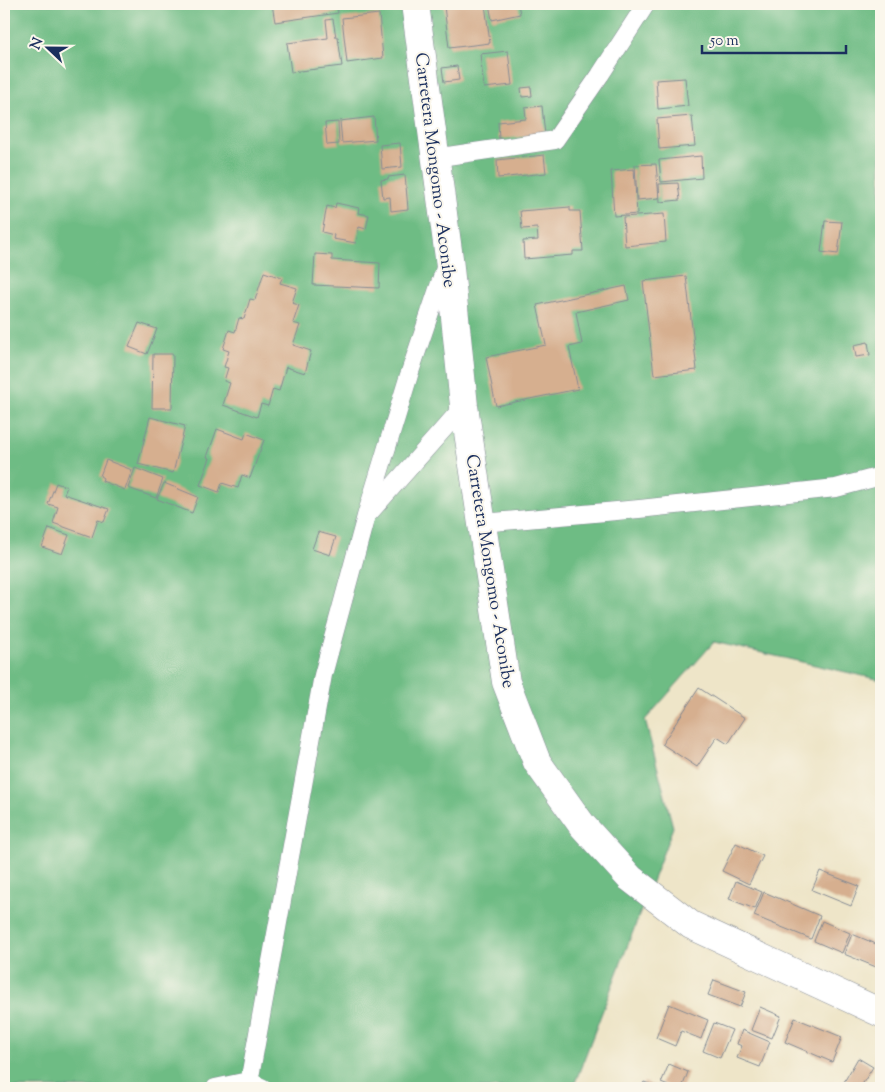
<svg xmlns="http://www.w3.org/2000/svg" width="885" height="1092" font-family="'Sorts Mill Goudy',serif">
	<style>
		.forest { fill: #6ebc84; stroke: #447671 }
		.building { fill: #d6af8f }
		.lines { fill: none; stroke-linecap: round; stroke-linejoin: round }
		.street-casing { stroke: #848a93; stroke-width: 19 }
		.primary-casing { stroke: #848a93; stroke-width: 29 }
		.street { stroke: #fff; stroke-width: 18 }
		.primary { stroke: #fff; stroke-width: 28 }
		.labels { text-anchor: middle; stroke-width: 4; stroke-linejoin: round; paint-order: stroke }
		.street-label { font-size: 18px; fill: #1b2f5e; stroke: #fbf7ec }
	</style>
	<rect width="100%" height="100%" fill="#fbf7ec"/>
	<filter id="ink" filterUnits="userSpaceOnUse"><feTurbulence type="fractalNoise" baseFrequency=".02" numOctaves="2"/><feDisplacementMap in="SourceGraphic" scale="10" xChannelSelector="R" yChannelSelector="G"/><feConvolveMatrix kernelMatrix="1 2 1 2 8 2 1 2 1" color-interpolation-filters="sRGB"/></filter>
	<filter id="wash" filterUnits="userSpaceOnUse"><feTurbulence type="fractalNoise" baseFrequency=".0096" numOctaves="4" result="noise"/><feDisplacementMap in="SourceGraphic" scale="20" xChannelSelector="R" yChannelSelector="G"/><feGaussianBlur stdDeviation="1.12" result="paint"/><feColorMatrix in="noise" values="0 0 0 0 0 0 0 0 0 0 0 0 0 0 0 0 0 1.4 0 .05"/><feComposite in="paint" operator="in"/></filter>
	<g filter="url(#wash)">
		<rect width="100%" height="100%" fill="#eee5c8"/>
		<path class="forest" d="M4,4H881V680L714,642L645,720L673,827L573,1088H4Z"/>
		<g id="blocks">
			<path class="building" d="M272,4H337L338,13L275,22Z
				M464,4H485L490,43L449,48L444,6Z
				M489,4H518L520,14L492,20Z
				M379,14L383,58L347,63L342,18Z
				M333,19L336,37H338L342,66L291,72L287,43L328,38L326,20Z
				M508,51L512,85L484,88L480,54Z
				M457,66L459,80L444,82L442,68Z
				M685,78L688,106L658,109L656,80Z
				M531,87L532,96L522,97L521,88Z
				M542,106L545,135L499,139L498,122L526,119L525,108Z
				M692,116L695,146L659,149L657,119Z
				M374,117L376,140L342,143L340,121Z
				M338,122L339,144L327,145L325,123Z
				M400,143L402,167L382,169L380,145Z
				M544,155L546,173L498,178L497,160Z
				M701,156L702,178L661,182L659,160Z
				M656,164L659,198L637,200L635,165Z
				M634,169L637,214L614,216L611,171Z
				M405,175L408,209L391,211L390,197L383,198L381,180L388,179V177Z
				M678,183L680,200L660,202L659,184Z
				M336,203L359,208L358,213L369,215L366,229L359,227L356,243L333,239L334,235L322,232L327,206L335,208Z
				M570,207V211H580L583,251H573V255L524,259L523,241L538,240L537,228L522,229L520,211Z
				M664,214L666,242L625,246L623,217Z
				M825,221L842,222L838,254L821,252Z
				M315,254L332,255V260L380,263L379,288L313,285Z
				M264,272L282,278L280,283L297,288L292,303L299,305L293,323L300,325L293,345L311,351L305,373L286,367L279,391L273,389L268,406L261,404L257,417L223,405L230,383L224,381L228,368L224,367L229,351L223,349L229,330L235,332L239,318L244,319L250,299L255,300Z
				M686,276L697,370L654,375L643,281Z
				M626,286L629,300L576,312L582,344L569,347L578,389L496,406L486,357L546,345L537,305Z
				M139,323L157,329L147,354L129,347Z
				M868,342L870,355L856,357L854,345Z
				M153,354H173L172,408H152Z
				M150,417L185,426L173,473L138,464Z
				M217,429L244,439L246,433L264,440L250,478L242,475L238,488L222,483L219,492L200,485L210,458L207,457Z
				M106,460L132,470L125,490L102,481L103,478L100,476Z
				M135,468L163,479L156,498L128,488Z
				M56,483L67,487L64,494L109,509L104,522L98,520L92,537L53,523L58,507L48,504Z
				M164,483L198,497L192,513L157,499Z
				M49,528L69,535L62,554L42,547Z
				M318,532L336,537L330,555L312,549Z
				M699,688L745,718L728,744L717,737L697,767L662,744Z
				M736,843L763,856L749,884L722,871Z
				M820,871L859,886L851,906L812,890Z
				M736,881L762,892L755,909L729,899Z
				M764,892L820,916L811,939L754,916Z
				M822,921L850,933L842,953L814,941Z
				M852,934L881,946V969L844,954Z
				M714,980L746,992L740,1007L708,995Z
				M669,1004L708,1020L701,1039L681,1031L675,1046L656,1038Z
				M760,1007L781,1016L772,1038L751,1030Z
				M795,1018L842,1037L832,1062L785,1042Z
				M714,1023L732,1030L720,1058L703,1051Z
				M742,1030L770,1042L760,1067L737,1058L742,1046L737,1044Z
				M858,1058L873,1067L860,1088H854L844,1082Z
				M669,1064L688,1072L682,1088H673L661,1083Z
				M644,1082L660,1088H641Z"/>
		</g>
	</g>
	<g filter="url(#ink)">
		<use href="#blocks" fill-opacity="0" stroke="#848a93" stroke-width="1"/>
		<g class="lines">
			<g class="street-casing">
				<path id="street" d="M434,158L555,140L600,75L646,4
					M370,512L464,406
					M482,523L639,509L836,488L881,476
					M215,1088L248,1081L263,1088
					M248,1088L323,675L366,516L409,375L446,265"/>
			</g>
			<g class="primary-casing">
				<path id="primary" d="M415,4L449,258L464,406L506,682L537,762L582,825L630,878L691,925L881,1013"/>
			</g>
			<use href="#street" class="street"/>
			<use href="#primary" class="primary"/>
		</g>
	</g>
	<g class="labels">
		<g class="street-label">
			<text transform="translate(436 170) rotate(83)" y="6">Carretera Mongomo - Aconibe</text>
			<text transform="translate(491 571) rotate(81)" y="6">Carretera Mongomo - Aconibe</text>
		</g>
	</g>
	<rect width="885" height="1092" fill="none" stroke="#fbf7ec" stroke-width="20"/>
	<g transform="translate(48 48) rotate(292)" stroke="#fbf7ec" stroke-width="4" paint-order="stroke">
	<path d="M0-4L9 19L0 12L-9 19Z" fill="#1b2f5e"/>
	<text y="-8" font-size="14" font-weight="bold" text-anchor="middle" fill="#1b2f5e">N</text>
	</g>
	<path d="M702 45v8h144v-8" fill="none" stroke="#1b2f5e" stroke-width="2.5"/>
	<text x="710" y="45" font-size="15" fill="#1b2f5e" stroke="#fbf7ec" stroke-width="4" paint-order="stroke">50 m</text>
</svg>
